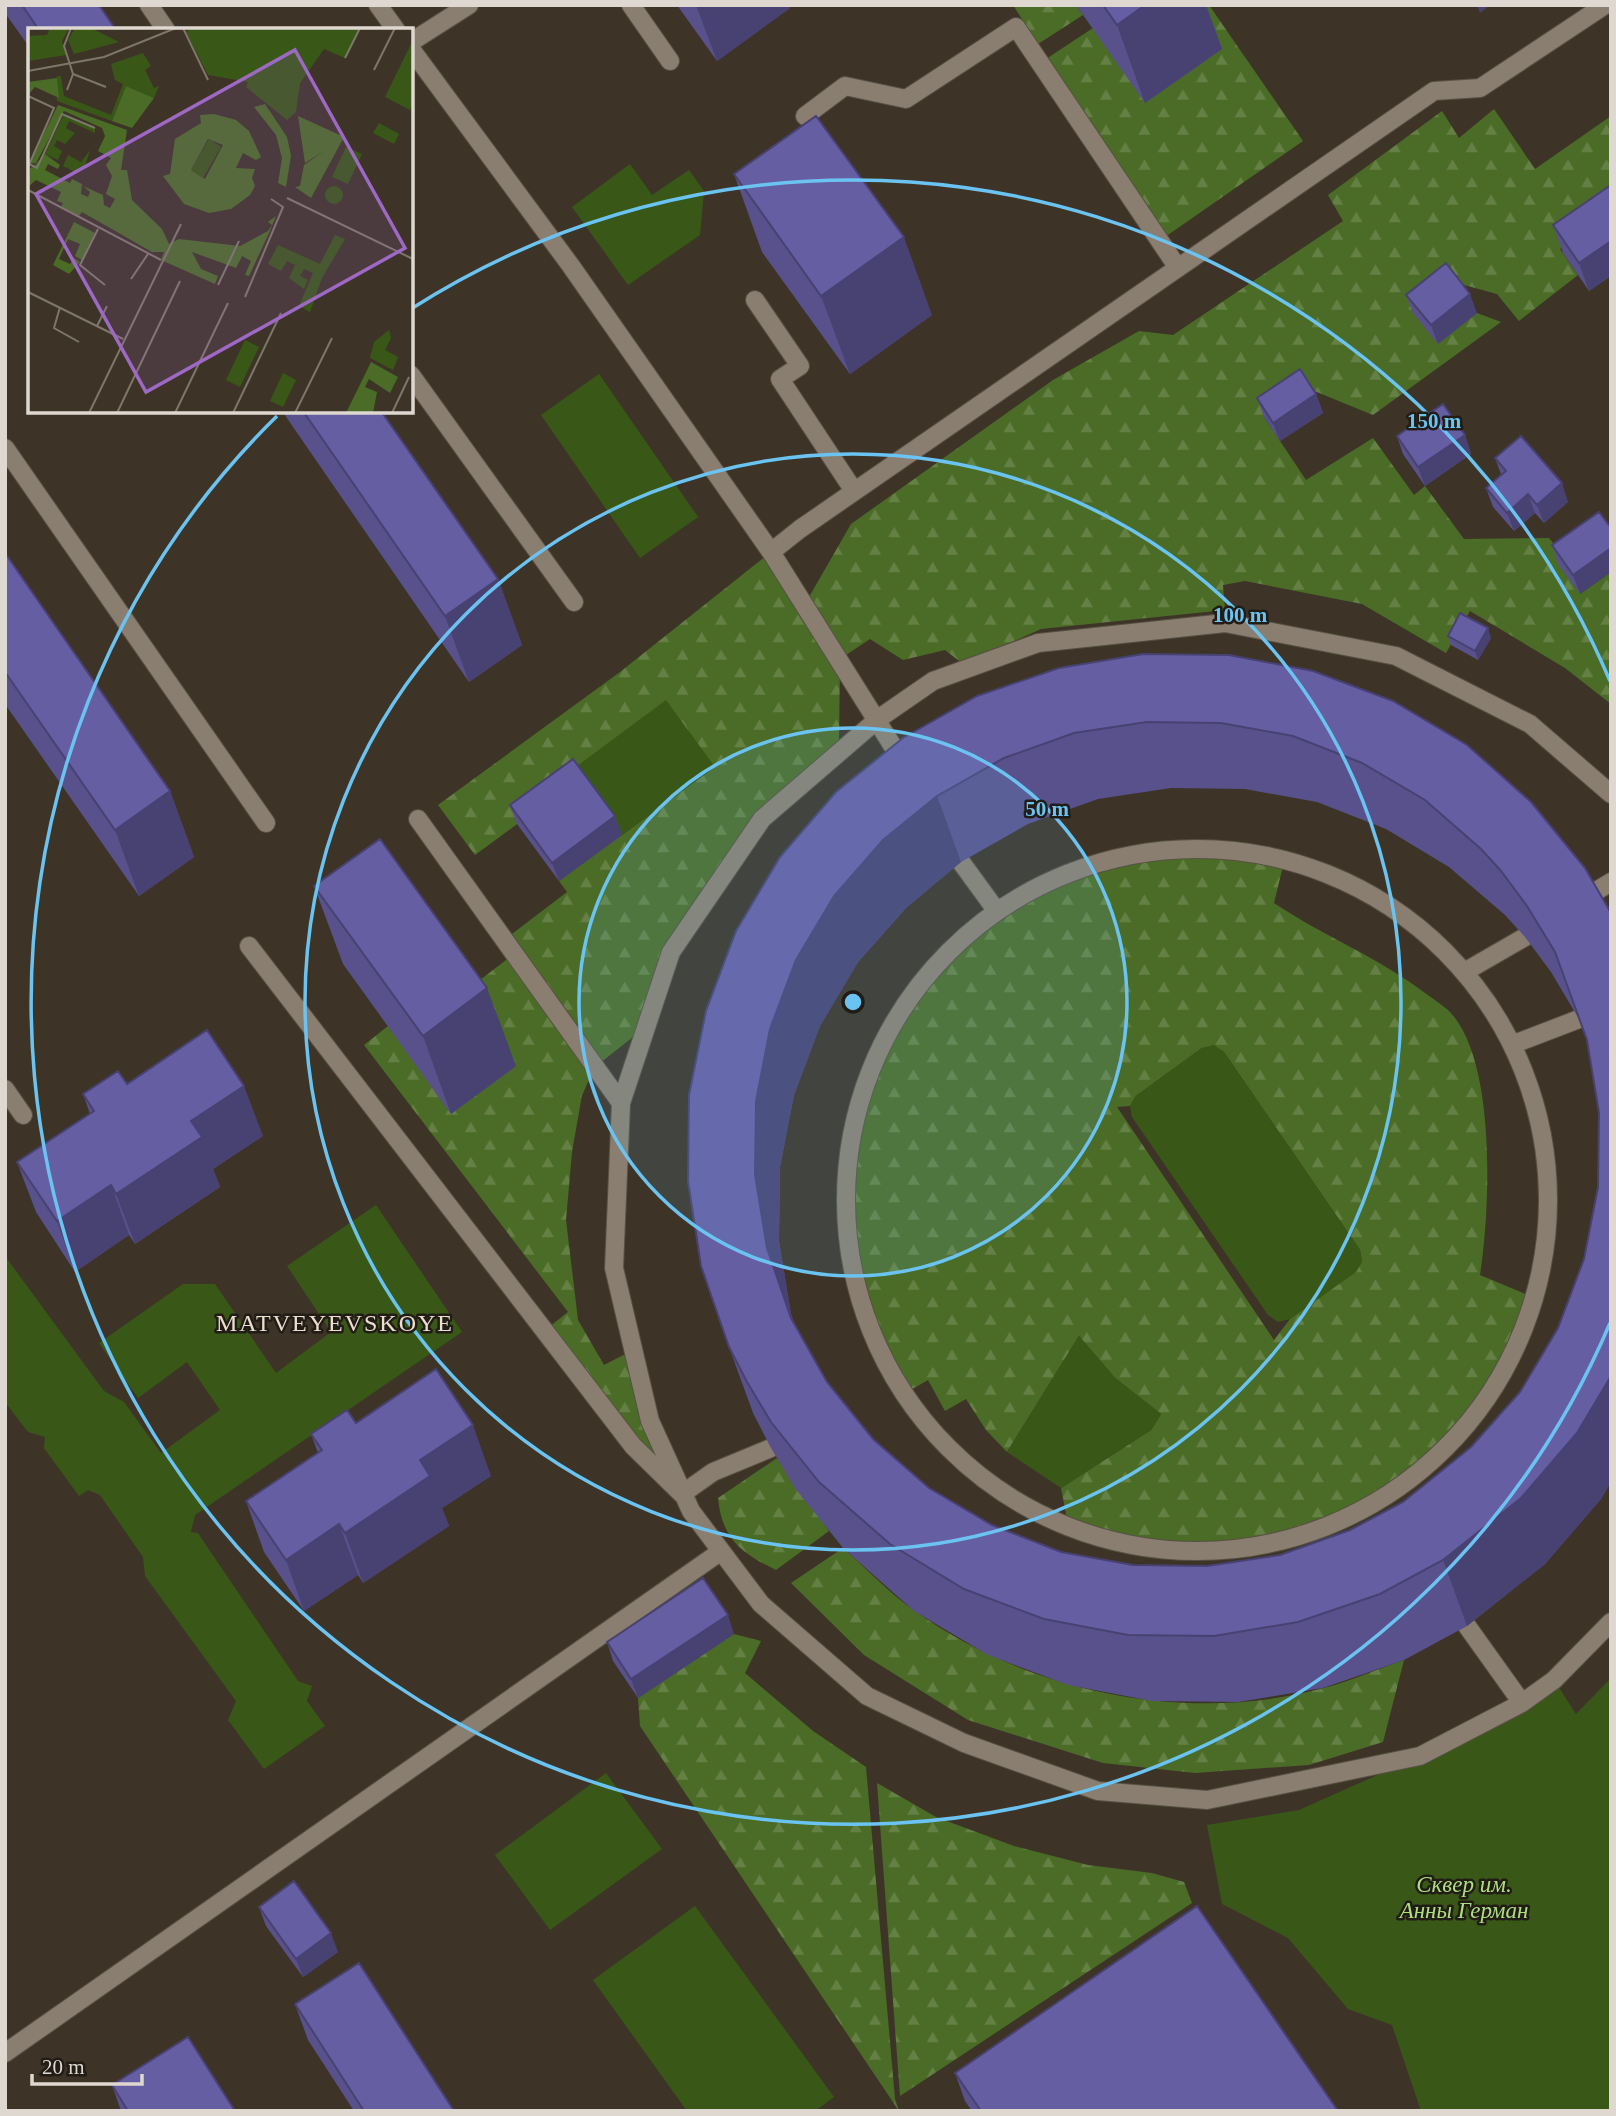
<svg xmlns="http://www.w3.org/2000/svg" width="1616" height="2116" font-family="'Times New Roman',serif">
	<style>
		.forest { fill: url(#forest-firs); fill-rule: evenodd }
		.park { fill: #395818 }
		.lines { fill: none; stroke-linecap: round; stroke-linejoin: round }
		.service-casing { stroke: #585045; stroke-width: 20 }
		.service { stroke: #897e6f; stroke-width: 18 }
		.wall { fill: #58518c; fill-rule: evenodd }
		.shaded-wall { fill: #474272 }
		.building { fill: #665ea3; stroke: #474272; stroke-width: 2; fill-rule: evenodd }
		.ring { fill: none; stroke: #6bc3f2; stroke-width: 3.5 }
		.labels { text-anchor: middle; stroke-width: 5; stroke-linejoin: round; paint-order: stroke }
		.park-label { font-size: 23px; font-style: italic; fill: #acdf7e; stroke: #211c16 }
		.neighbourhood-label { font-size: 24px; letter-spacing: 2px; fill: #ecdfcf; stroke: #211c16 }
		.inset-road { fill: none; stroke: #7d766b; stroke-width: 2 }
		.view { fill: #9e68c5; fill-opacity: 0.15; stroke: #9e68c5; stroke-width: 3.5 }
		.inset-edge { fill: none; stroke: #ded8d0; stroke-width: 3.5 }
		.centre { fill: #6bc3f2; stroke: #211c16; stroke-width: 3.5 }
		.ring-label { font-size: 21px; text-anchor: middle; font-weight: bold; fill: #6bc3f2; stroke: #211c16; stroke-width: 5; stroke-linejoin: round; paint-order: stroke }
	</style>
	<defs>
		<pattern id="forest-firs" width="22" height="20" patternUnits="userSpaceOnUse" patternTransform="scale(1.75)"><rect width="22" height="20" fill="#4a6c26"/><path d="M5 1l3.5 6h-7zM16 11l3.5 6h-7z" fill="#648044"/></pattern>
	</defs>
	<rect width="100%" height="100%" fill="#3d3427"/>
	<path class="forest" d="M1013,5H1076L1083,15L1038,44Z
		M1191,5H1209L1303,141L1165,237L1040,63L1093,28L1146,103Z
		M1494,109L1535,169L1611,116V216L1560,249L1578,275L1519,321L1497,294L1453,282L1437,343L1477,313L1501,322L1373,415L1307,388L1264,417L1306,480L1373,438L1414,495L1425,486L1464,539L1549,538L1566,559L1580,594L1611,572V704L1565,668L1470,611L1446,653L1362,604L1245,581L1223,585L1225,610L1041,629L963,664L945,650L903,660L870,639L840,659L839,741L755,829L671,952L648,1025L595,1067L582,1095L572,1152L566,1220L578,1320L604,1365L633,1350L682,1494L544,1331L568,1312L364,1045L388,1026L451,1113L463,993L514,954L504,940L567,892L559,881L715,767L580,778L475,855L438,805L620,672L771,552L805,604L851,524L1053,380L1139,331L1173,335L1343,221L1328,195L1442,111L1459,138Z
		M1228,848L1285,858L1274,903C1323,936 1378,957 1425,993C1433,999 1443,1005 1450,1012C1497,1062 1490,1211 1480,1275L1535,1298L1496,1387L1432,1462L1382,1500L1270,1546L1200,1553L1130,1547L1069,1530L1061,1488L1151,1430L1161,1414L1115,1378L1079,1336L1007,1452L986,1430L966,1399L945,1411L928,1380L902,1395C881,1353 856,1310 850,1263C846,1234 843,1190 847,1162C861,1048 933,937 1038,886C1062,874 1092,864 1118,857C1146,848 1197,851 1228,848ZM1214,1046L1224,1052L1360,1250L1362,1262L1290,1319L1274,1340L1117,1107L1130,1106L1136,1096L1202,1048Z
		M777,1458L829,1531L776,1570C741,1553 722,1539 718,1498Z
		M843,1548C866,1568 889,1593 915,1611C1029,1693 1187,1725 1324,1688C1351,1681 1377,1669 1404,1660L1383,1742L1309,1765L1195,1773L1103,1763L968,1720L864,1655L791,1583Z
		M734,1634L761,1641L745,1673L813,1731L866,1767L895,2099L899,2111L640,1726L638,1698Z
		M877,1783L936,1817L1014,1846L1088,1865L1152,1873L1184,1882L1192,1903L900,2096Z"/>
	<path class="park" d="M630,164L652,195L689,170L704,191L700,235L628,285L572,207Z
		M599,374L698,517L640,558L541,415Z
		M666,700L715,767L622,835L573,769Z
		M1214,1045L1224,1052L1360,1250L1362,1262L1356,1272L1290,1319L1278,1322L1268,1315L1132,1117L1130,1106L1136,1096L1202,1048Z
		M376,1205L462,1332L195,1515L191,1532L198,1533L208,1548L298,1681L312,1686L307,1701L325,1726L264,1769L228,1720L236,1701L145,1576L143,1557L100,1495L88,1490L79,1496L44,1448L45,1437L28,1432L5,1402V1256L104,1391L124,1402L161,1453L220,1410L187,1362L138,1398L99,1343L183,1284H215L276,1373L331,1332L287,1266Z
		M1079,1336L1115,1378L1161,1414L1151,1430L1061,1488L1007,1452Z
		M1611,1678V2111H1421L1392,2025L1348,2009L1288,1938L1222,1904L1207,1825L1299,1810L1420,1756L1554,1680L1576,1714Z
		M606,1773L662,1849L550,1930L495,1855Z
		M695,1906L834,2097L815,2111H687L593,1980Z"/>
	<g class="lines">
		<g class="service-casing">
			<path id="service" d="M149,5L166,30
				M378,5L396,30
				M631,5L670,61
				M411,42L469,5
				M411,49L571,266L771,552L904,764
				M805,116L845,86L906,99L1016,27L1178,268
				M755,300L800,366L780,379L854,491
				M411,375L574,602
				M5,448L266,823
				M771,552L800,529L1434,91L1480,88L1605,5
				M1611,794L1530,724L1396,656L1225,623L1038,643L933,681L878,719L762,819L671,952L621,1103L614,1268L650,1421L691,1511L761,1604L867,1696L964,1743L1098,1791L1207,1800L1420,1756L1522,1703L1554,1680L1611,1622
				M418,819L621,1103
				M846 1200a351 351 0 1 1 702 0a351 351 0 1 1-702 0Z
				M961,862L996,910
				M1583,899L1611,882
				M249,946L633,1446L682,1494L713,1472L771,1448
				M1466,971L1525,937
				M1514,1044L1579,1019
				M5,1089L23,1115
				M1467,1626L1522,1703
				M5,2053L720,1552"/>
		</g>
		<use href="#service" class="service"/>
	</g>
	<path class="wall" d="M5,5H99L116,30H30V48L5,13Z
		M677,5H789L790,8L717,61Z
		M1076,5H1206L1222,49L1145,103Z
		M734,174L932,315L850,374L762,252Z
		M1611,185V276L1589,291L1563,253L1553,225Z
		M1406,295L1477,313L1438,344L1413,313Z
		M1316,394L1323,413L1280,441L1264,417L1257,398Z
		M282,411H381L498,579L522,645L469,682Z
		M1465,435L1471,454L1425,486L1403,454L1397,436Z
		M1495,458L1568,502L1544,523L1535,513L1514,531L1493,507L1486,488L1501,474Z
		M1611,528L1580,594L1558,564L1552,545Z
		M5,553L170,791L194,857L139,896L5,704Z
		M1448,636L1491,638L1478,660L1451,645Z
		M1229,655L1611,913V1482L1601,1499L1545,1564L1467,1626L1404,1660L1323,1688L1238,1702L1152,1701L1068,1685L988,1655L914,1611L843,1548L795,1488L771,1448L753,1413L729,1347L780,857ZM1171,788L1245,789L1317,802L1386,829L1449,867L1505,915L1525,937L1551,972L1579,1019L1588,1042L1599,1113L1598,1187L1584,1259L1558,1328L1520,1392L1471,1447L1403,1502L1350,1530L1280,1555L1207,1566L1133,1565L1061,1552L992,1525L929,1488L873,1439L827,1382L794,1323L791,1314L779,1241L780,1167L794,1095L820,1026L858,962L907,907L961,862L1028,824L1098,799Z
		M510,805L615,816L622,835L559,881L517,824Z
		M314,886L516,1066L451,1114L343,964Z
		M127,1084L263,1136L213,1169L220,1187L135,1244L129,1235L75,1272L36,1212L17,1162L90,1114L83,1094Z
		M356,1423L491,1476L442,1508L449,1526L363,1583L358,1575L304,1611L264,1552L246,1501L318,1453L311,1434Z
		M734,1634L638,1698L613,1661L607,1642Z
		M259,1907L338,1952L303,1977L266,1926Z
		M295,2004L454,2111H354L308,2040Z
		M955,2073L1338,2111H972L965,2101Z
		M112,2085L235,2111H121Z"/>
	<path class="shaded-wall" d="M696,5H789L790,8L717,61Z
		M1145,5H1206L1222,49L1145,103L1117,25Z
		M1477,5H1490L1480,13Z
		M904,237L932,315L850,374L821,296Z
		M1611,241V276L1589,291L1579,263Z
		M1470,294L1477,313L1438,344L1431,325Z
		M1316,394L1323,413L1280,441L1273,423Z
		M1465,435L1471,454L1425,486L1418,467Z
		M1562,483L1568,502L1544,523L1537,505Z
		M1528,494L1535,513L1514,531L1507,513Z
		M1611,548V572L1580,594L1573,575Z
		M498,579L522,645L469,682L445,616Z
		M1488,628L1491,638L1478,660L1475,651Z
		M170,791L194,857L139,896L115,830Z
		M937,796L961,862L907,907L858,962L820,1026L794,1095L780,1167L779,1241L791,1314L815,1384L767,1248L755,1175L756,1101L770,1029L796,960L834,896L883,840Z
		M615,816L622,835L559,881L552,863Z
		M487,988L516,1066L451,1114L423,1036Z
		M244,1086L263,1136L213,1169L220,1187L135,1244L116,1194L191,1121Z
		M111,1185L129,1235L75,1272L57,1221Z
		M1611,1376V1482L1601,1499L1545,1564L1467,1626L1443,1560Z
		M473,1425L491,1476L442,1508L449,1526L363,1583L345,1533L420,1460Z
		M339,1524L358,1575L304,1611L286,1560Z
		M728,1615L734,1634L638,1698L631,1679Z
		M331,1933L338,1952L303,1977L296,1959Z"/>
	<path class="building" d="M22,5H99L116,30H39Z
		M1103,5H1145L1117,25Z
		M816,116L904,237L821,296L734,174Z
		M1611,185V241L1579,263L1553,225Z
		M1446,263L1470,294L1431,325L1406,295Z
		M1300,369L1316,394L1273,423L1257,398Z
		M1443,404L1465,435L1418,467L1397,436Z
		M303,411H381L498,579L445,616Z
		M1521,436L1562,483L1537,505L1528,494L1507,513L1486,488L1506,471L1495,458Z
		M1599,512L1611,528V548L1573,575L1552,545Z
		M5,553L170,791L115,830L5,672Z
		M1460,613L1488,628L1475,651L1448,636Z
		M1143,654L1229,655L1313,671L1393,701L1467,745L1531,802L1585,868L1611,913V1376L1577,1433L1521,1498L1443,1560L1380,1594L1298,1622L1214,1636L1128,1635L1044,1619L964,1589L890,1544L819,1482L771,1422L747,1382L729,1347L701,1266L688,1181L689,1095L706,1011L736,931L780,857L836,792L903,738L977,696L1059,668ZM1147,722L1221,723L1293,736L1362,763L1425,800L1481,849L1501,871L1527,906L1555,952L1587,1040L1599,1113L1598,1187L1584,1259L1558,1328L1520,1392L1471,1447L1403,1502L1350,1530L1280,1555L1207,1566L1133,1565L1061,1552L992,1525L929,1488L873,1439L827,1382L791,1318L767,1248L755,1175L756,1101L770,1029L796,960L834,896L883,840L937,796L1004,758L1074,733Z
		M573,759L615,816L552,863L510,805Z
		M380,839L487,988L423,1036L314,886Z
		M207,1030L244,1086L191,1121L202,1137L116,1194L111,1185L57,1221L17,1162L94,1111L83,1094L118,1071L127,1084Z
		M436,1369L473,1425L420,1460L430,1476L345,1533L339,1524L286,1560L246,1501L322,1450L311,1434L347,1410L356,1423Z
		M703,1578L728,1615L631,1679L607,1642Z
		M294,1881L331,1933L296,1959L259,1907Z
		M1197,1906L1338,2111H981L955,2073Z
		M359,1963L454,2111H364L295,2004Z
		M188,2037L235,2111H128L112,2085Z"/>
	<circle cx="853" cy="1002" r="274" fill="#6bc3f2" fill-opacity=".12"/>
	<g class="ring">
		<circle cx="853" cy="1002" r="274"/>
		<circle cx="853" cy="1002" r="548"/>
		<path d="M1610 1323A822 822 0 1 1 277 416M411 309A822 822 0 0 1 1610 681"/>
	</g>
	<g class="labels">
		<g class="park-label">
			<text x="1464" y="1892">Сквер им.<tspan x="1464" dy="26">Анны Герман</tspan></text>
		</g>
		<g class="neighbourhood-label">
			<text x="335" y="1331">MATVEYEVSKOYE</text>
		</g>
	</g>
	<g transform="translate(28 28)">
		<rect width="385" height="385" fill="#3d3427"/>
		<path d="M22,0H41L34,13L38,27L0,33V8L19,7ZM47,0H63L91,14L46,26L40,12ZM115,25L123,38L117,42L126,60L131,58L126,70L98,58L84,93L29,73V48H33L36,68L83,87L95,56L87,52L83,36ZM36,86L67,100V105L41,93L38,100L47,105L37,116L29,112L26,118L34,123L30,132L17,126ZM62,122L57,138L47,144L35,138L40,127L53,134ZM361,302L363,310L357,322L370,329L365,342L342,330L346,314Z" fill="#395818"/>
		<path d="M29,50L31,70L7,59L0,67V54ZM98,58L126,70L104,100L84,93ZM237,76L259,109L263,128L258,159L250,155L254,130L248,107L226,79ZM30,77L99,102L93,142H99L104,172L134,201L141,216L151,211L212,218L240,203L244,197L240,194L248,188L241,205L221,248L217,247L223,233L214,228L208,240L164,224L173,241L190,248L187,256L133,232L136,224H124L54,184L51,188L33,179L35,175L29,173L33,164L8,152L0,159L2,140L5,139L17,126L32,137L30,141L20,136L17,142L42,155L44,151L54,156L53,166L60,169L62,164L55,158L75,167L76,177L82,180L87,171L78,166L84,148L78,137L83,130L70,123L77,108L74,100L36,83L8,135L1,136ZM186,86L208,92L221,103L233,129L228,132L215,125L208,140L227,141L224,150L227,158L222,167L203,181L181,185L156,176L135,148L142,146L147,111L173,95L172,87ZM180,111L195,117L177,151L163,142ZM270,88L316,109L283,170L267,159L272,158L276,137L296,123L277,135ZM46,194L67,205L54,232L47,228L52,216L40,211L31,231L42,236L46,230L52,234L41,246L25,237ZM343,334L370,349L362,365L341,351L337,359L349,364L345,385H318Z" fill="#4a6c26" fill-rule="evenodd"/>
		<path d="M164,0H332L317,30L296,21L272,55L268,84L259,92L218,59L220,54L180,47L158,4ZM385,12V76L382,82L357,69ZM351,95L371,106L366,116L345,105ZM181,111L193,119L175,150L163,142ZM318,119L334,126L320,156L304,149ZM297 167a9 9 0 1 1 18 0a9 9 0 1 1-18 0ZM307,207L317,211L294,250L282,284L271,278L285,245L276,241L272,248L280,252L276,261L261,250L267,237L259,233L253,243L240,236L250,217L292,236ZM217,312L231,319L212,359L198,352ZM255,345L268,352L255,379L242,373Z" fill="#395818"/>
		<path class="inset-road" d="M155,0L180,52M317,30L332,0M346,42L367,0M0,43L76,29L148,0M45,46L78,59M39,62L45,46L36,18L43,0M0,68L26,80L0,139M1,136L9,140L34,86L67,100M0,162L133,232M259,170L385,231M70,201L52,237L77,257M103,251L120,226M190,257L211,213M0,264L95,311M217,269L255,179L243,171M32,279L26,300L51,314M69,298L79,278M61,385L153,196M89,385L152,253M147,385L200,275M205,385L253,285M267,385L304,310M364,385L381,349"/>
		<path class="view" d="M267,22L377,220L118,364L8,166Z"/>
		<rect width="385" height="385" class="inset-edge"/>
	</g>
	<circle cx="853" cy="1002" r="10" class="centre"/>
	<g class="ring-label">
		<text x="1434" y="428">150 m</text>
		<text x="1240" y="622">100 m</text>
		<text x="1047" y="816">50 m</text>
	</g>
	<rect width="1616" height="2116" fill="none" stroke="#ded8d0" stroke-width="14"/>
	<path d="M32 2074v10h110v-10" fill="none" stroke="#ded8d0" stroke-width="3.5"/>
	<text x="42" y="2074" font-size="21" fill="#ded8d0" stroke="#211c16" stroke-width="5" paint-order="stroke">20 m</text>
</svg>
